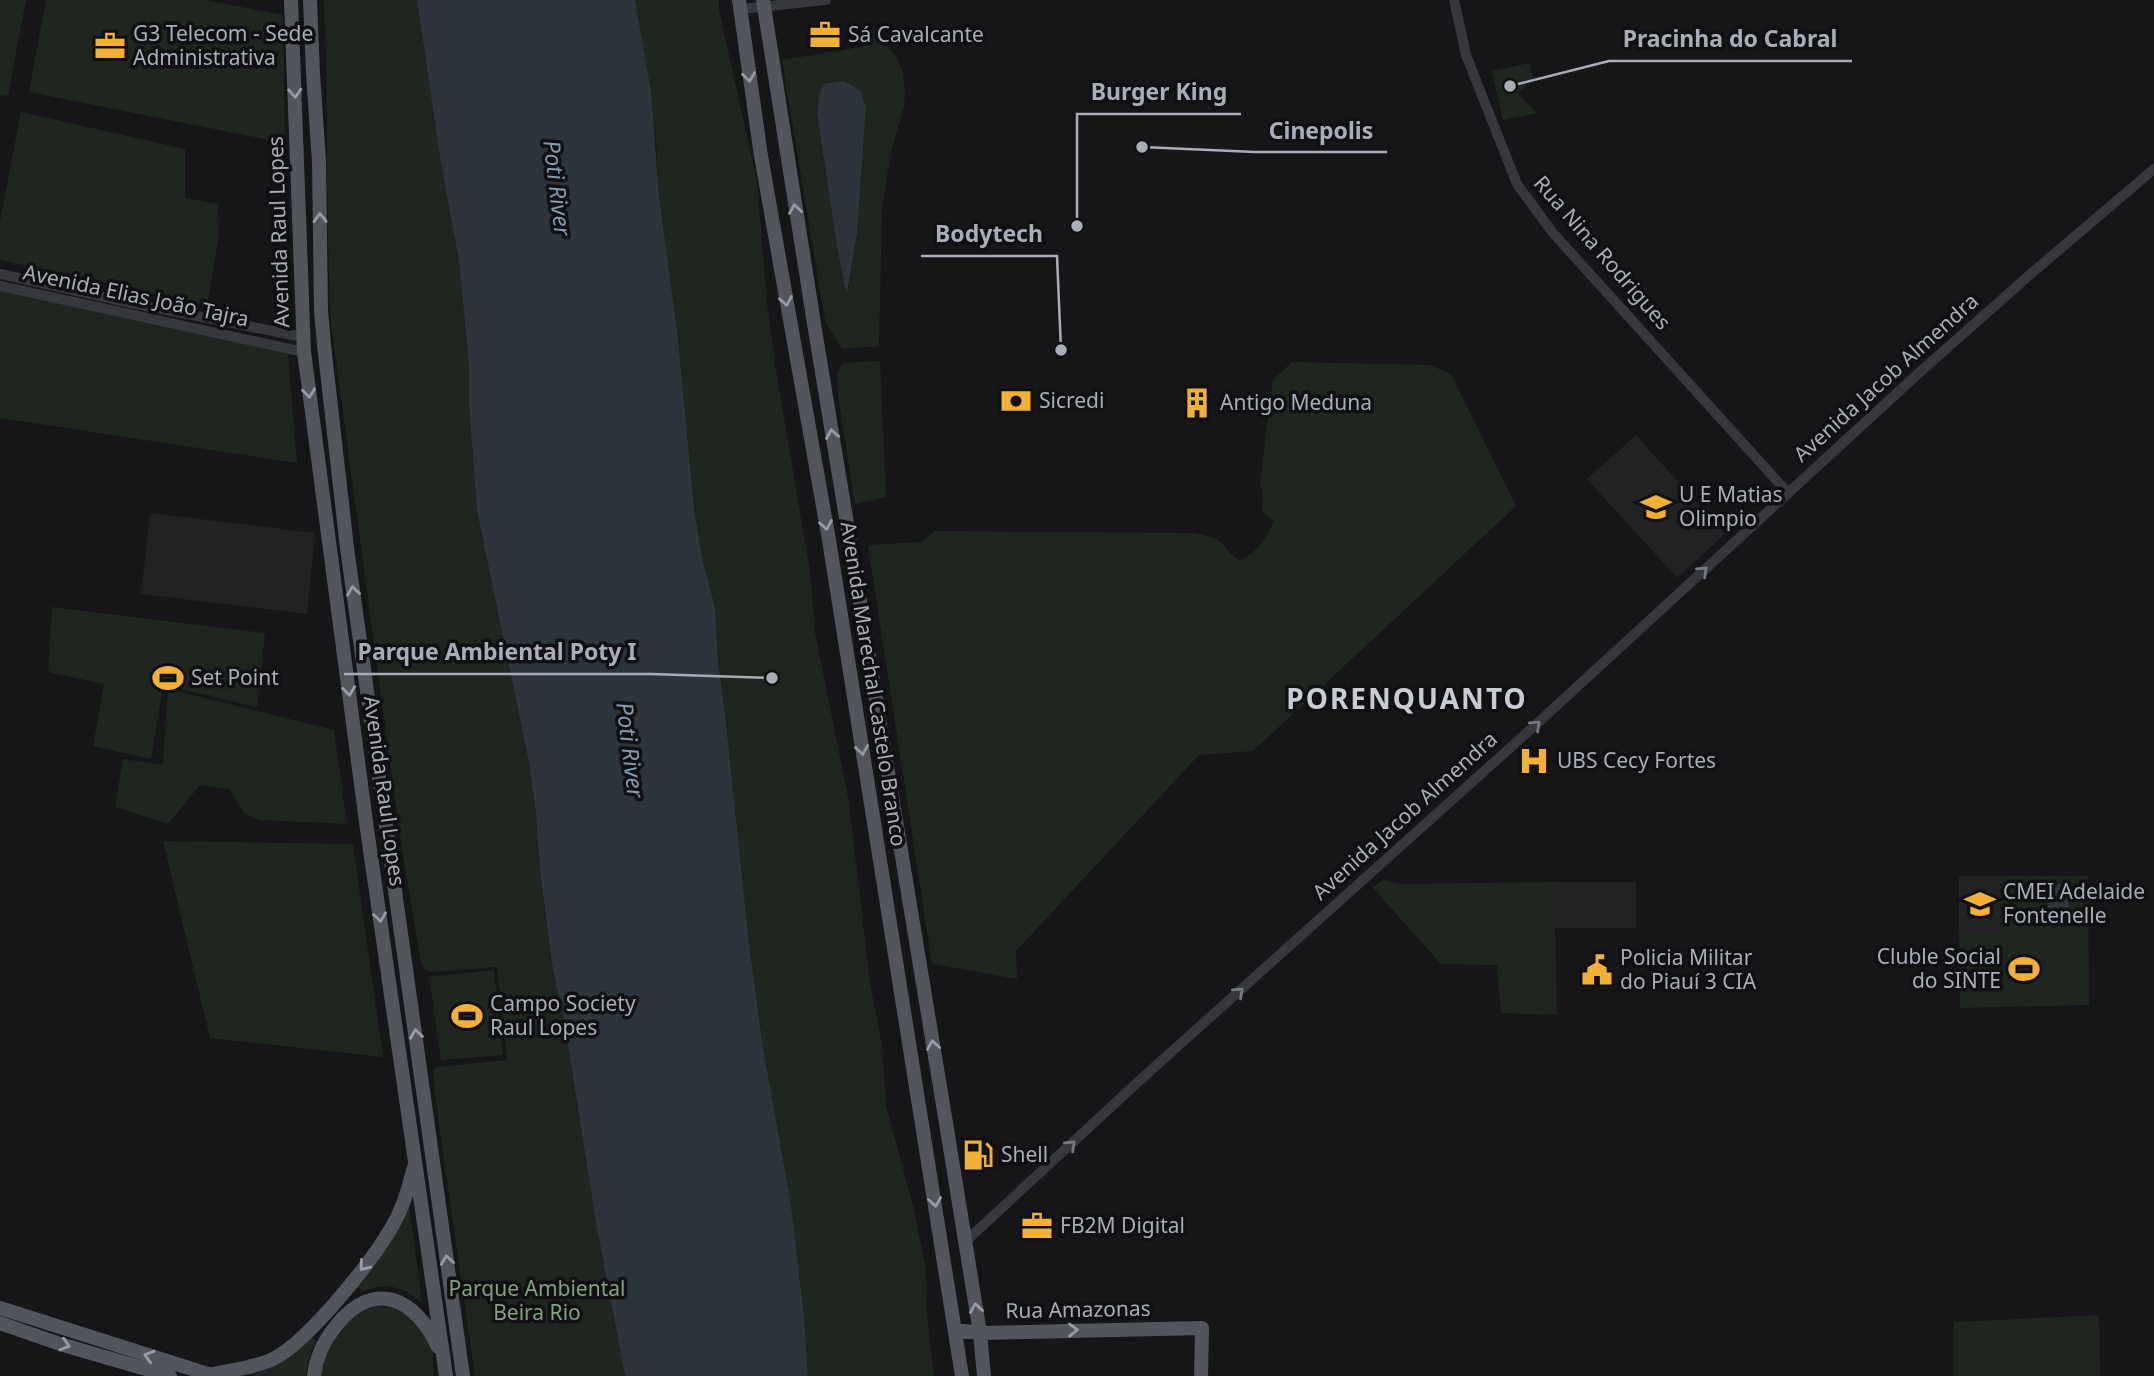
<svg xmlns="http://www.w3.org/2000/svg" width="2154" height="1376" font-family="'Noto Sans',sans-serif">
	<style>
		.built { fill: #222225 }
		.green { fill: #1e261f; fill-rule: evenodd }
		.water { fill: #2c353c }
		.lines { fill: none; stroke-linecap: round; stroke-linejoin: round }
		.minor { stroke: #37383d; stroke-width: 10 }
		.major { stroke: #53555c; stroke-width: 14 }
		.oneway { stroke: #979ba6 }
		.oneway2 { stroke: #757881 }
		.labels { text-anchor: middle; stroke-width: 7; stroke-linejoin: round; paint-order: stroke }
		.poi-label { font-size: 21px; fill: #a8adb8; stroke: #111113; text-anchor: start }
		.street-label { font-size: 21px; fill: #a8adb8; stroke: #111113 }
		.park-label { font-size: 21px; fill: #7fa381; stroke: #111113 }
		.water-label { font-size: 23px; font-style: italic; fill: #7f9bb3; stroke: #111113 }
		.district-label { font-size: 28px; font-weight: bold; letter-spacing: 2px; fill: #c9ccd4; stroke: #111113 }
		.leader { fill: none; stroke: #a8adb8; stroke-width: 2.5 }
		.callout-dot { fill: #a8adb8; stroke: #111113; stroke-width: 2.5 }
		.callout-label { font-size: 23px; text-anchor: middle; font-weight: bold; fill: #a8adb8; stroke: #111113; stroke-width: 7; stroke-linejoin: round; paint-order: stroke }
	</style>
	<rect width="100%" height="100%" fill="#161618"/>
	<path class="built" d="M1636,435L1725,534L1677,578L1587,479Z
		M150,513L315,533L307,614L141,594Z
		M1959,876H2000L2001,933H1959Z
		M1554,882H1636V928H1554Z"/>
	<path class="green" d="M0,0H26L8,96L0,95Z
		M46,0H204L283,15L285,143L29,92Z
		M324,0H417L440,158L459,261L469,366V406L477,511L529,763L536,814L540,871L553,971L564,1020L596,1223L625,1376H475L437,1111L433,1073L436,1067L507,1060L497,967L431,972L422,967L401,844L331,323C325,215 329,108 324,0Z
		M635,0H719V10L757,181L767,303L775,364L810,572L815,633L849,802L870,983L882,1045L886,1106L913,1206L925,1265L928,1326L934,1376H808L804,1315L791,1204L763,1046L749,943L725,713L718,662L715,607L702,557L694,508L678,338L659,195L656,142Z
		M864,28L875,31L897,58L903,73L905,93L904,107L891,151L882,210L879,346L842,349L825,321L782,60L866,46ZM819,95L866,108L857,234L848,291L838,253L817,114Z
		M1530,63L1533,79L1518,94L1537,113L1503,120L1492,71Z
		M21,112L185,149V198L218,204L219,236L207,305L0,260V221Z
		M0,290L288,353L297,463L0,418Z
		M880,361L886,497L855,504L838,396L837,372L843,363Z
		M1292,362L1430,365L1451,374L1516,506L1253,751L1199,755L1016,951L1017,979L932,964L868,545L921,542L935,531L1192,533C1202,535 1215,536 1222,543C1230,552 1227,554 1240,560C1257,553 1266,538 1274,521L1262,512L1263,498L1260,482L1273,380Z
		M52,607L265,633L257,707L167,686L162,691L151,759L93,746L104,684L48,672Z
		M168,689L334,730L347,824L260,820L244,813L229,789L200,785L168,824L115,807L123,759L163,765Z
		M163,841L353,844L383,1057L210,1038Z
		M2000,876H2088L2089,1005L1960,1008L1959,933L2001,932Z
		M1384,880L1402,884L1554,882L1557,1015L1501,1013L1497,965L1441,964L1372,887Z
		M494,970L503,1055L441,1060L429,977Z
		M409,1205L422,1303C401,1286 388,1282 362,1292L356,1283Z
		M382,1302L412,1316L432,1346L434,1376H319L326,1348L352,1315Z
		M2099,1315L2100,1376H1954V1322Z
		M309,1335L316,1342L309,1357L306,1376H255L243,1371Z"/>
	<path class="water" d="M417,0H635L651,92L659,195L678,338L694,508L702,557L715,607L718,662L725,713L749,943L763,1047L791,1204L804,1315L808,1376H625L596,1223L564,1020L553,971L540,871L536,814L529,763L477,511L469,406V366L459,261L440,158Z
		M843,81L860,90L866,108L857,234L847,294L838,253L817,114L819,95L824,84Z
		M2048,884H2069V925H2048Z"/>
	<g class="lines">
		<path class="minor" d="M1454,0L1466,55L1517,184L1553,233L1788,493
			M741,9L826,0
			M0,274L131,303L303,337
			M0,286L304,352
			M965,1242L1139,1081L1530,730L1920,372L2033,272L2154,169"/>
		<path class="major" d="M291,0L304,352L366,822L446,1376
			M310,0L313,73L319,162L321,310L324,345L347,548L463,1376
			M739,0L761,156L829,540L962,1376
			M763,0L816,336L947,1129L980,1333L984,1376
			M0,1308L214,1376
			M0,1323L60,1344L170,1376
			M955,1330L980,1333L1202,1328L1201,1376
			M210,1375C231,1370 254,1368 273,1359C308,1342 375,1258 394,1223C404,1205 409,1186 414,1167
			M314,1376C316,1357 323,1342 335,1327C373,1278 415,1297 438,1347"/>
	</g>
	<defs><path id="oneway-chevron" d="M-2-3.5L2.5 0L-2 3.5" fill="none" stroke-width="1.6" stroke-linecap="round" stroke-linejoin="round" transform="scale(1.75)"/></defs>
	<g class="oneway">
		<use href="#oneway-chevron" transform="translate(749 77) rotate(83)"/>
		<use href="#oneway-chevron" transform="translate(295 93) rotate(87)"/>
		<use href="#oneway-chevron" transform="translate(795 209) rotate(-99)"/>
		<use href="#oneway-chevron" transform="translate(320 218) rotate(-91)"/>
		<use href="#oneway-chevron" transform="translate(786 301) rotate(80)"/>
		<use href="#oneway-chevron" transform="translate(309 393) rotate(83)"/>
		<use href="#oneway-chevron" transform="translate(832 434) rotate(-100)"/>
		<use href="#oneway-chevron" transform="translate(826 525) rotate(80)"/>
		<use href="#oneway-chevron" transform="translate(353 591) rotate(-98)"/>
		<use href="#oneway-chevron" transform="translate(349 691) rotate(83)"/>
		<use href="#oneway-chevron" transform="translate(862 750) rotate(81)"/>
		<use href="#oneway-chevron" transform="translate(380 917) rotate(82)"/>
		<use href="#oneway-chevron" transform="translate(416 1034) rotate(-98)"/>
		<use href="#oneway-chevron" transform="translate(933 1045) rotate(-99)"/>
		<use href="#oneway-chevron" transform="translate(935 1202) rotate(81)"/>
		<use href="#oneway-chevron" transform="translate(447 1260) rotate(-98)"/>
		<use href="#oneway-chevron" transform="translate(364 1266) rotate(129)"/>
		<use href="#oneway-chevron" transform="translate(976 1308) rotate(-99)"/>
		<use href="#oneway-chevron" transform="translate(1073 1330) rotate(-1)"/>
		<use href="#oneway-chevron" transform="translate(65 1345) rotate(17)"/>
		<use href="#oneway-chevron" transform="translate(149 1356) rotate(-163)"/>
	</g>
	<g class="oneway2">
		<use href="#oneway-chevron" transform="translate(1703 571) rotate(-43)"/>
		<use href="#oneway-chevron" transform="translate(1536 725) rotate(-42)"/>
		<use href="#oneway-chevron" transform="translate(1239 992) rotate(-42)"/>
		<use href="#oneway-chevron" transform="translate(1071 1145) rotate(-43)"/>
	</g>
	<defs>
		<g id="office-bare" transform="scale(2.415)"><path d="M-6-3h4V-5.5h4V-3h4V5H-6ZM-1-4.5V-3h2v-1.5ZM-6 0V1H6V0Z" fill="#f2b134" stroke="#111113" stroke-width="2.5" paint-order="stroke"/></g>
		<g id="bank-bare" transform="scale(2.415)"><path d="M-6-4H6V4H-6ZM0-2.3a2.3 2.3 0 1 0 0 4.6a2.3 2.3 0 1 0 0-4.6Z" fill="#f2b134" stroke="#111113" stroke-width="2.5" paint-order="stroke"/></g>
		<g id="building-bare" transform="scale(2.415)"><path d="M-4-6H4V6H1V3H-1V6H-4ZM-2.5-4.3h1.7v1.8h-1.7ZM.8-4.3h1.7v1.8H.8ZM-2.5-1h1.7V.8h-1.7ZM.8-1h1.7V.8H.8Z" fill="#f2b134" stroke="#111113" stroke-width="2.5" paint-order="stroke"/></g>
		<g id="school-bare" transform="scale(2.415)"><path d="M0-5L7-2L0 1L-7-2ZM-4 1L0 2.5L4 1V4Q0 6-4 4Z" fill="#f2b134" stroke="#111113" stroke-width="2.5" paint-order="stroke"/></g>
		<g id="stadium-bare" transform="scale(2.415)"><path d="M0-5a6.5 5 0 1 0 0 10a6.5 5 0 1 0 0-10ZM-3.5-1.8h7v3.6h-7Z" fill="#f2b134" stroke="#111113" stroke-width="2.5" paint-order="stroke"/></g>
		<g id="hospital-bare" transform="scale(2.415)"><path d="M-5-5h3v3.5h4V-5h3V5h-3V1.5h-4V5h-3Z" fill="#f2b134" stroke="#111113" stroke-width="2.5" paint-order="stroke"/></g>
		<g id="civic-bare" transform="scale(2.415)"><path d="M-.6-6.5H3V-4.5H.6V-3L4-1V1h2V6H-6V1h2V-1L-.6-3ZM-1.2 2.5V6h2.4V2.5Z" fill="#f2b134" stroke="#111113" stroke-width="2.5" paint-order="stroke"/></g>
		<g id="fuel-bare" transform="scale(2.415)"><path d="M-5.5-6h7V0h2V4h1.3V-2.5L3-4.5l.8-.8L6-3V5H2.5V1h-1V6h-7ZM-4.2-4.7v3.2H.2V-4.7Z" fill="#f2b134" stroke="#111113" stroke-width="2.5" paint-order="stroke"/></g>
	</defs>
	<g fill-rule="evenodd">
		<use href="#office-bare" x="825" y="35"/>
		<use href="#office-bare" x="110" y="46"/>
		<use href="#bank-bare" x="1016" y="401"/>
		<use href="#building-bare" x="1197" y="403"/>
		<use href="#school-bare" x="1656" y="507"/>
		<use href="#stadium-bare" x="168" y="678"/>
		<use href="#hospital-bare" x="1534" y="761"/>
		<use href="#school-bare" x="1980" y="904"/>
		<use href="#stadium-bare" x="2024" y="969"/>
		<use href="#civic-bare" x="1597" y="970"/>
		<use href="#stadium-bare" x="467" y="1016"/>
		<use href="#fuel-bare" x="978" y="1155"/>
		<use href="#office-bare" x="1037" y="1226"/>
	</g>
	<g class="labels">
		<g class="poi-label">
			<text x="133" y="41">G3 Telecom - Sede<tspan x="133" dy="24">Administrativa</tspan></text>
			<text x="848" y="42">Sá Cavalcante</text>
			<text x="1039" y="408">Sicredi</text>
			<text x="1220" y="410">Antigo Meduna</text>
			<text x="1679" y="502">U E Matias<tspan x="1679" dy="24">Olimpio</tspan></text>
			<text x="191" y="685">Set Point</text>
			<text x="1557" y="768">UBS Cecy Fortes</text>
			<text x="2003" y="899">CMEI Adelaide<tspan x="2003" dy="24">Fontenelle</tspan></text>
			<text x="2001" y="964" text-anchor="end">Cluble Social<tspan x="2001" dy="24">do SINTE</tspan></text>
			<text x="1620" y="965">Policia Militar<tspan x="1620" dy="24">do Piauí 3 CIA</tspan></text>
			<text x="490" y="1011">Campo Society<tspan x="490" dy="24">Raul Lopes</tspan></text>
			<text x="1001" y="1162">Shell</text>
			<text x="1060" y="1233">FB2M Digital</text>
		</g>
		<g class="street-label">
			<text transform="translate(279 232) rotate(-92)" y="7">Avenida Raul Lopes</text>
			<text transform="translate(1602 253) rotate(49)" y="7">Rua Nina Rodrigues</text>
			<text transform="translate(136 296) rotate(12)" y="7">Avenida Elias João Tajra</text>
			<text transform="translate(1886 378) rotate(-42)" y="7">Avenida Jacob Almendra</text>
			<text transform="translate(873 684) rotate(81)" y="7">Avenida Marechal Castelo Branco</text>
			<text transform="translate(384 791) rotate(82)" y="7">Avenida Raul Lopes</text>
			<text transform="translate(1405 816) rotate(-42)" y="7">Avenida Jacob Almendra</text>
			<text transform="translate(1078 1310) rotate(-1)" y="7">Rua Amazonas</text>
		</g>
		<g class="park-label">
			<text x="537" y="1296">Parque Ambiental<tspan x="537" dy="24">Beira Rio</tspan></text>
		</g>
		<g class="water-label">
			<text transform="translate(557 188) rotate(83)" y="8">Poti River</text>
			<text transform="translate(630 750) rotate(83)" y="8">Poti River</text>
		</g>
		<g class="district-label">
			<text x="1407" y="709">PORENQUANTO</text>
		</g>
	</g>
	<path class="leader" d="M1510 86L1609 61H1852M1077 226L1077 114H1241M1142 147L1255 152H1387M1061 350L1057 256H921M772 678L651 674H344"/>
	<g class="callout-dot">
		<circle cx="1510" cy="86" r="7"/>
		<circle cx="1077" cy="226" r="7"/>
		<circle cx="1142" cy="147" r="7"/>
		<circle cx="1061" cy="350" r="7"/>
		<circle cx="772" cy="678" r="7"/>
	</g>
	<g class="callout-label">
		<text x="1730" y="47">Pracinha do Cabral</text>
		<text x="1159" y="100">Burger King</text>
		<text x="1321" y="139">Cinepolis</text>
		<text x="989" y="242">Bodytech</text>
		<text x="497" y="660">Parque Ambiental Poty I</text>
	</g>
</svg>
